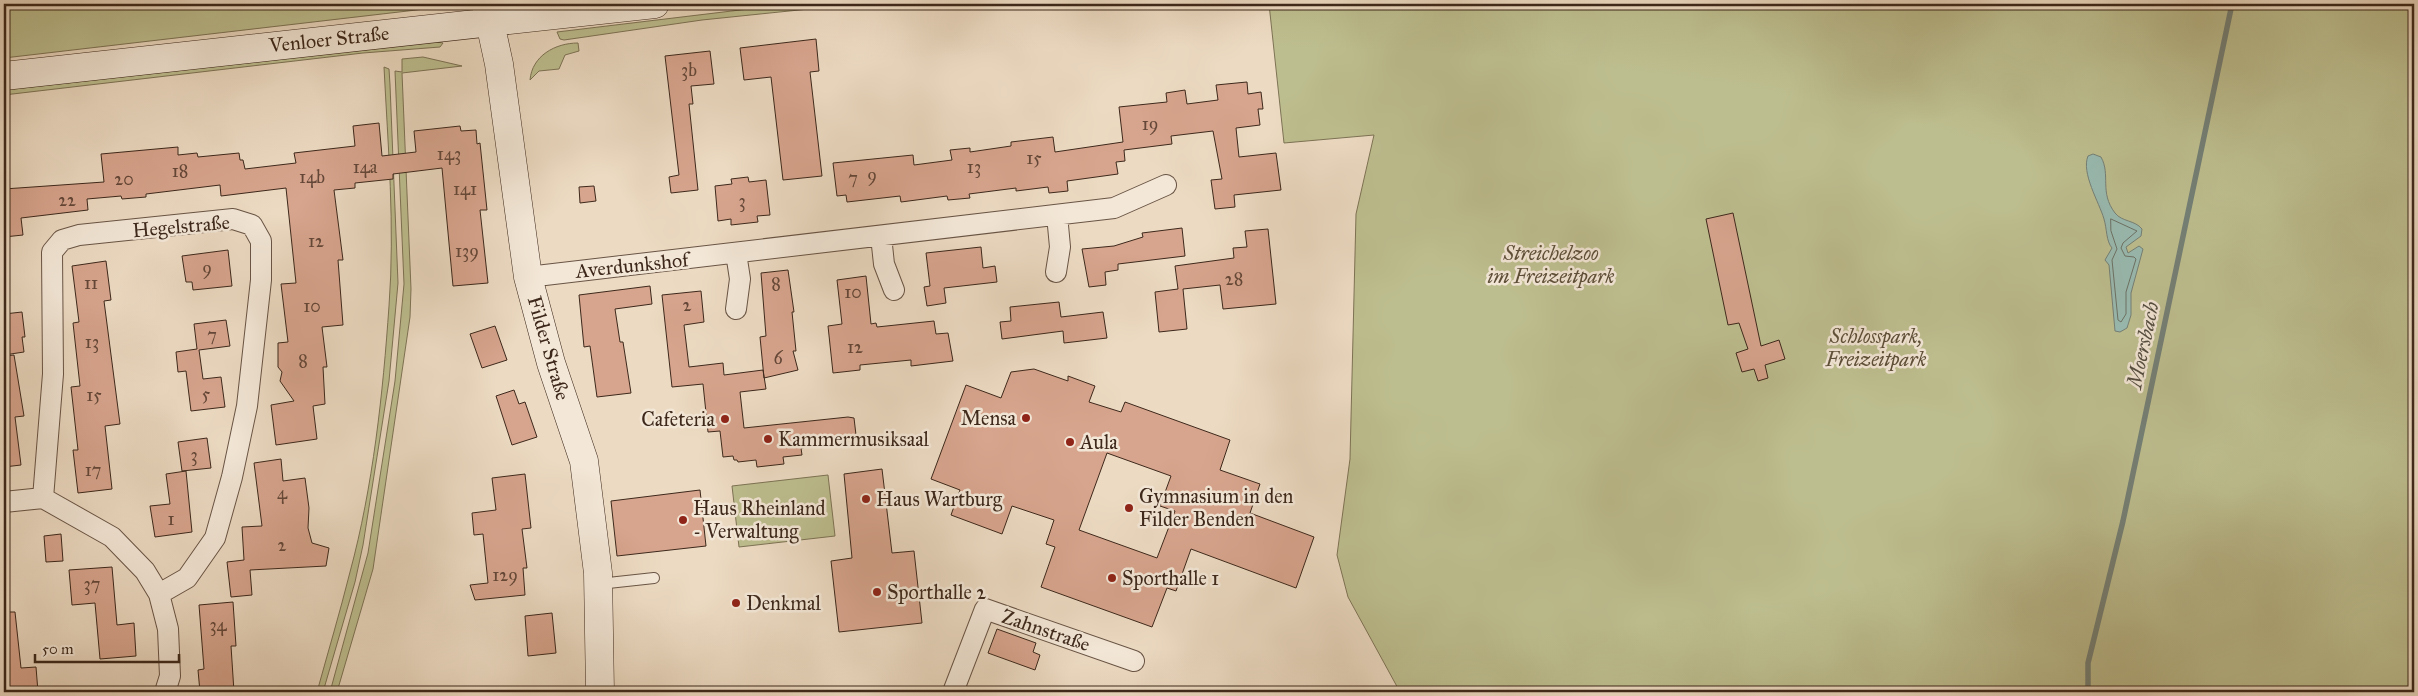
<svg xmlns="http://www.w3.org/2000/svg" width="2418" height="696" font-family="'IM FELL Great Primer',serif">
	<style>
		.green { fill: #bdbe8f; stroke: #7d7355 }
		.water { fill: #99bbb2; stroke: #748076 }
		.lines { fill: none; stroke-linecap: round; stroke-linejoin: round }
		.shore { stroke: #6b7266; stroke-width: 1 }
		.stream { stroke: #748076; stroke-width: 5.5 }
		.building { fill: #d7a48d; stroke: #3d281b; fill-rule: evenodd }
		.lane-casing { stroke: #695445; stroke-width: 12 }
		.street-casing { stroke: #695445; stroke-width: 22 }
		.secondary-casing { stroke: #3d281b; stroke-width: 29 }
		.lane { stroke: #f3e7d7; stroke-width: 10 }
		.street { stroke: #f3e7d7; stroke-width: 20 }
		.secondary { stroke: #f3e7d7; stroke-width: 28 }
		.poi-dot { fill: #8f2418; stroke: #f3e7d7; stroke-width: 2 }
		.labels { text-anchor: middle; stroke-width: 5; stroke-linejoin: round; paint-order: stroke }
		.number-label { font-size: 18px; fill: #644738 }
		.street-label { font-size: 20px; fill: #3d281b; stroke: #f3e7d7 }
		.park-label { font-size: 20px; font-style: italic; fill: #5d4e38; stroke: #f3e7d7 }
		.poi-label { font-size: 20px; fill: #3d281b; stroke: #f3e7d7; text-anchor: start }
		.water-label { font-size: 21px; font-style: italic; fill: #544d41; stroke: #f3e7d7 }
	</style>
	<rect width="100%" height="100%" fill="#ecdac2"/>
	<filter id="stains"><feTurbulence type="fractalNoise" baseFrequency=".004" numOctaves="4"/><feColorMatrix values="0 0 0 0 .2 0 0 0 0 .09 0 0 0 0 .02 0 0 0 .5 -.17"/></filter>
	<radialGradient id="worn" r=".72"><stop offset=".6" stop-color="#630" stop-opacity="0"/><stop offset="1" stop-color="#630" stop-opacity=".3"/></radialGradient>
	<path class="green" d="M4,4H443L442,7L4,58Z
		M790,4H857L702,20L564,40L560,39L557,32Z
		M1269,4H2414V692H1400L1348,597L1337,555L1350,459L1356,214L1374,135L1284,143Z
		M436,42L443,43L440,47L363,53L4,95V90Z
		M578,43L579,51L565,55L559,69L539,71L530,80C532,56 555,43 578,43Z
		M423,57L462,66L402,73L411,289L410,317L373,569L337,692H330L368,553L395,381L404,284L395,71L402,72V59Z
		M384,67L389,69L390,85L398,283L389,381L363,545L355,582L323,692H317C328,652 340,612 350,572C373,487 383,393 389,306C395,226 388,147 384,67Z
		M828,475L835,536L739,547L732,486Z"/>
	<path class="water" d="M2093,154L2101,157C2111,175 2099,192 2115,213C2122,222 2135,220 2142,229L2141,236L2126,247L2128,253L2139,246L2143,249L2131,293V315L2127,328L2120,332L2115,331L2109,265L2105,260L2112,248C2106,241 2107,229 2104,219C2099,202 2081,173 2088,156Z"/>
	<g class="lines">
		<path class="shore" d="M2111,219L2137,231L2123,243L2121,248L2125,256L2134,257L2136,259L2126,292V314L2121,322L2118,320L2112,260L2117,249L2111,231Z"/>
		<path class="stream" d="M2088,692V663L2123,521L2232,4"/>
	</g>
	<path class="building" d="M816,39L819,71L810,72L822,176L783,180L771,77L744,80L740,48Z
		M710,51L714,84L691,86L693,104H689L698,190L671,193L669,177L679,175L665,56Z
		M1247,82L1248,94L1261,92L1263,109H1258L1260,125L1236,128L1239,157L1276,153L1281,190L1234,195L1235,207L1215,209L1211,180L1222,179L1213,131L1171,136L1172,144L1124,150L1125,161L1116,162L1118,174L1067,181L1068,191L1049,193L1048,187L1016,191V188L969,194L970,198L948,200L947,196L901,202L900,196L847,202L846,195L837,196L833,163L913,155L914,165L952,160L950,150L970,148V152L1011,146V142L1053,137L1055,152L1123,142L1119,107L1167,102L1166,93L1185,90L1187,104L1218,100L1216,85Z
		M379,123L382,156L416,152L414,131L460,126L461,131L476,130L477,144L480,143L487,210H480L488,283L453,286L442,168L393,174V179L355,183V188L334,190L343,260H338L343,325L322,327L327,367H323L325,404L313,406L317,439L276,445L271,405L294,401L280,381L282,372L278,367V343L288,342L281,284L296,283L286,188L221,196L220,185L146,194V197L122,199L121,196L87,199L88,210L21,218L23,235L4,237V189L104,182L101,154L178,147V155L197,153L198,157L239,153L240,160H243L245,169L296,163L294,153L355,146L353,126Z
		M748,177L749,182L766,180L770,215L757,216L758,222L731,225V219L718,221L715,186L732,184L731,179Z
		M594,186L596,201L580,203L579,187Z
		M1733,213L1761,346L1779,340L1785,359L1765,365L1768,378L1758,381L1754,369L1742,372L1736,353L1748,349L1739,323L1728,325L1706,219Z
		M1182,228L1185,256L1118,264V270L1105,272L1106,285L1089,287L1082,249L1114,246L1143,237L1142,233Z
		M1268,229L1276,304L1223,309L1220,285L1183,289L1187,329L1159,332L1155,292L1178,289L1175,266L1234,258L1233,248L1247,247L1245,231Z
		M981,247L983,268L995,266L997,282L944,288L946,303L927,306L924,287L930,286L926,253Z
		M228,250L232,286L193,290L192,282H186L182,256Z
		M106,261L111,300L104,301L120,424L105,426L112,489L78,493L73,450H78L71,387L80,386L73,323L79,322L72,266Z
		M788,270L794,312H792L796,351H793L798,370L764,378L760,337L766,336L761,273Z
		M866,276L871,324L876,323L877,327L934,321L936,334L948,333L953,361L911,366V360L860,365V370L833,373L828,326L842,324L837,280Z
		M650,286L652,304L615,309L620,342H623L631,393L597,397L590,346L584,347L579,295Z
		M701,291L704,322L684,325L689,367L723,363L724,375L763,370L766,389L740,392L744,428L848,417L854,418L856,435L815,440V446L801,448L802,455L783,457L784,464L757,467L756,460L738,462L737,460H734L733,456L723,457L720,431L708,432L703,384L672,387L662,295Z
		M1059,302L1061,317L1103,312L1107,338L1064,343L1063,331L1002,339L1000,322L1011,321L1010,307Z
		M22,312L25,337H22L24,352L4,355V314Z
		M226,320L230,346L199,350L203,379L221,377L225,407L191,411L186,371L178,372L176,352L197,349L194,324Z
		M495,326L507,360L482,368L470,334Z
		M14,355L24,416L15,417L21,465L4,467V356Z
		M1034,369L1068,381V376L1095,386L1089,402L1121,412L1125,402L1230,440L1220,470L1260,484L1250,513L1314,537L1296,588L1191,549L1176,591L1167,588L1152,627L1041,587L1055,547L1046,544L1054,520L1012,506L1002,534L951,515L960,490L931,479L966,385L1001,398L1011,372ZM1107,453L1171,476L1160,506L1175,511L1157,558L1079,530Z
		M514,390L519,404L525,402L537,437L512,445L496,396Z
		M207,438L211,468L182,471L178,442Z
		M281,459L283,481L305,478L309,508L308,528L312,543L329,548L326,566L250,570L252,595L231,597L227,562L244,560L242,527L262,526L254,463Z
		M882,469L892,553L914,551L922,623L839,632L831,561L852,558L844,474Z
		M186,471L192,532L155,537L150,506L170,504L166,474Z
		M525,474L531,528L522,529L527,568H523L525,595L475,600L470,585L488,583L483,534L474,535L472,513L496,510L492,478Z
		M700,490L706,546L617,556L611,501Z
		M61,534L63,561L46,562L44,536Z
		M112,567L117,625L134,623L136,656L100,659L95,603L72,605L69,570Z
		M233,602L236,646H231L234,692H200L198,670L204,669L199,605Z
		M4,612H15L21,668L36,667L38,692H6Z
		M552,613L556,653L528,656L525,616Z
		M997,629L1036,643L1033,652L1040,655L1035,670L988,653Z"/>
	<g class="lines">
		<g class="lane-casing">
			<path id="lane" d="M599,584L654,578"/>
		</g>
		<g class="street-casing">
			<path id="street" d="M881,236L884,264L894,290
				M736,253L740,279L736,309
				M1056,272L1060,247L1057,215
				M528,277L1114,208L1166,185
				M43,498L53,374L52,252L62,240L79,235L233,219L252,225L261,241V280L247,406L232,477L215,538L187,578L159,594
				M4,502L43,498L112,537L145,571L159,594L168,629L170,676L165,692
				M953,692L985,609L1134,661"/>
		</g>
		<g class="secondary-casing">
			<path id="secondary" d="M486,4L499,64L528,277L551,363L584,461L598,573L600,692
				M4,76L655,4"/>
		</g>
		<use href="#lane" class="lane"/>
		<use href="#street" class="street"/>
		<use href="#secondary" class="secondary"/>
	</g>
	<g class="poi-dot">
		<circle cx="1026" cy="418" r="5"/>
		<circle cx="725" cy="419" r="5"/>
		<circle cx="768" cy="439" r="5"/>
		<circle cx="1070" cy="442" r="5"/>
		<circle cx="866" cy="499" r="5"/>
		<circle cx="1129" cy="508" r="5"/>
		<circle cx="683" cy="520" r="5"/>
		<circle cx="1112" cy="578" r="5"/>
		<circle cx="877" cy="592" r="5"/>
		<circle cx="736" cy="603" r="5"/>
	</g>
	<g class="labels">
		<g class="number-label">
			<text x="689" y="76">3b</text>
			<text x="1150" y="130">19</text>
			<text x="449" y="160">143</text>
			<text x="1034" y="164">15</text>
			<text x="365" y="173">14a</text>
			<text x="974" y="173">13</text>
			<text x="180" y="177">18</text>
			<text x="872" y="181">9</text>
			<text x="312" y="183">14b</text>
			<text x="853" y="184">7</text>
			<text x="124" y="185">20</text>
			<text x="465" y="195">141</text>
			<text x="67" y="206">22</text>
			<text x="742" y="207">3</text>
			<text x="316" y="247">12</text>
			<text x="467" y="257">139</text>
			<text x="207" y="274">9</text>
			<text x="1234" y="285">28</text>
			<text x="91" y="289">11</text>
			<text x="776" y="290">8</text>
			<text x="853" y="298">10</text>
			<text x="687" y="311">2</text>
			<text x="312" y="312">10</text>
			<text x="212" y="341">7</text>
			<text x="92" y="348">13</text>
			<text x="855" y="353">12</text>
			<text x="778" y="364">6</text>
			<text x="303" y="367">8</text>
			<text x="206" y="400">5</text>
			<text x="94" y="401">15</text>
			<text x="194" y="461">3</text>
			<text x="93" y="476">17</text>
			<text x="282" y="499">4</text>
			<text x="171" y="525">1</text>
			<text x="282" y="551">2</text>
			<text x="505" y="581">129</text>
			<text x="92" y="590">37</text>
			<text x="218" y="631">34</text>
		</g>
		<g class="street-label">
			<text transform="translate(329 39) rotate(-6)" y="7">Venloer Straße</text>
			<text transform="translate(181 226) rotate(-5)" y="7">Hegelstraße</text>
			<text transform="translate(632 265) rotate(-6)" y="7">Averdunkshof</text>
			<text transform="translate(549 348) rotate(74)" y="7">Filder Straße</text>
			<text transform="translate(1046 630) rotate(19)" y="7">Zahnstraße</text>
		</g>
		<g class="park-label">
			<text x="1551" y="260">Streichelzoo<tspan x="1551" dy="23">im Freizeitpark</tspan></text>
			<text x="1876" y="343">Schlosspark,<tspan x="1876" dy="23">Freizeitpark</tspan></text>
		</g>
		<g class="poi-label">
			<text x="1016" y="425" text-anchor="end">Mensa</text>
			<text x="715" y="426" text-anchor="end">Cafeteria</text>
			<text x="778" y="446">Kammermusiksaal</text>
			<text x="1080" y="449">Aula</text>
			<text x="1139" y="503">Gymnasium in den<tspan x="1139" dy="23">Filder Benden</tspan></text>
			<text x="876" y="506">Haus Wartburg</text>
			<text x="693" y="515">Haus Rheinland<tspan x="693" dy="23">- Verwaltung</tspan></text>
			<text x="1122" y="585">Sporthalle 1</text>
			<text x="887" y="599">Sporthalle 2</text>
			<text x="746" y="610">Denkmal</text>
		</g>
		<g class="water-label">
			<text transform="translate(2143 345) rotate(-78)" y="7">Moersbach</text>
		</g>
	</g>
	<rect width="2418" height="696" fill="none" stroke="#ecdac2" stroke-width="20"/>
	<rect x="5" y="5" width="2408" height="686" fill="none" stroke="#3d281b" stroke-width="2.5"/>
	<rect x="10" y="10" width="2398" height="676" fill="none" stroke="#3d281b"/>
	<path d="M35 654v8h144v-8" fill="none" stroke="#3d281b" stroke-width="2.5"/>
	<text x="42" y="654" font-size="15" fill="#3d281b" stroke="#f3e7d7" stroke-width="4" paint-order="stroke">50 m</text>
	<rect width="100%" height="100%" filter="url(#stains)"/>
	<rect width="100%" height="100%" fill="url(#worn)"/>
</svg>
